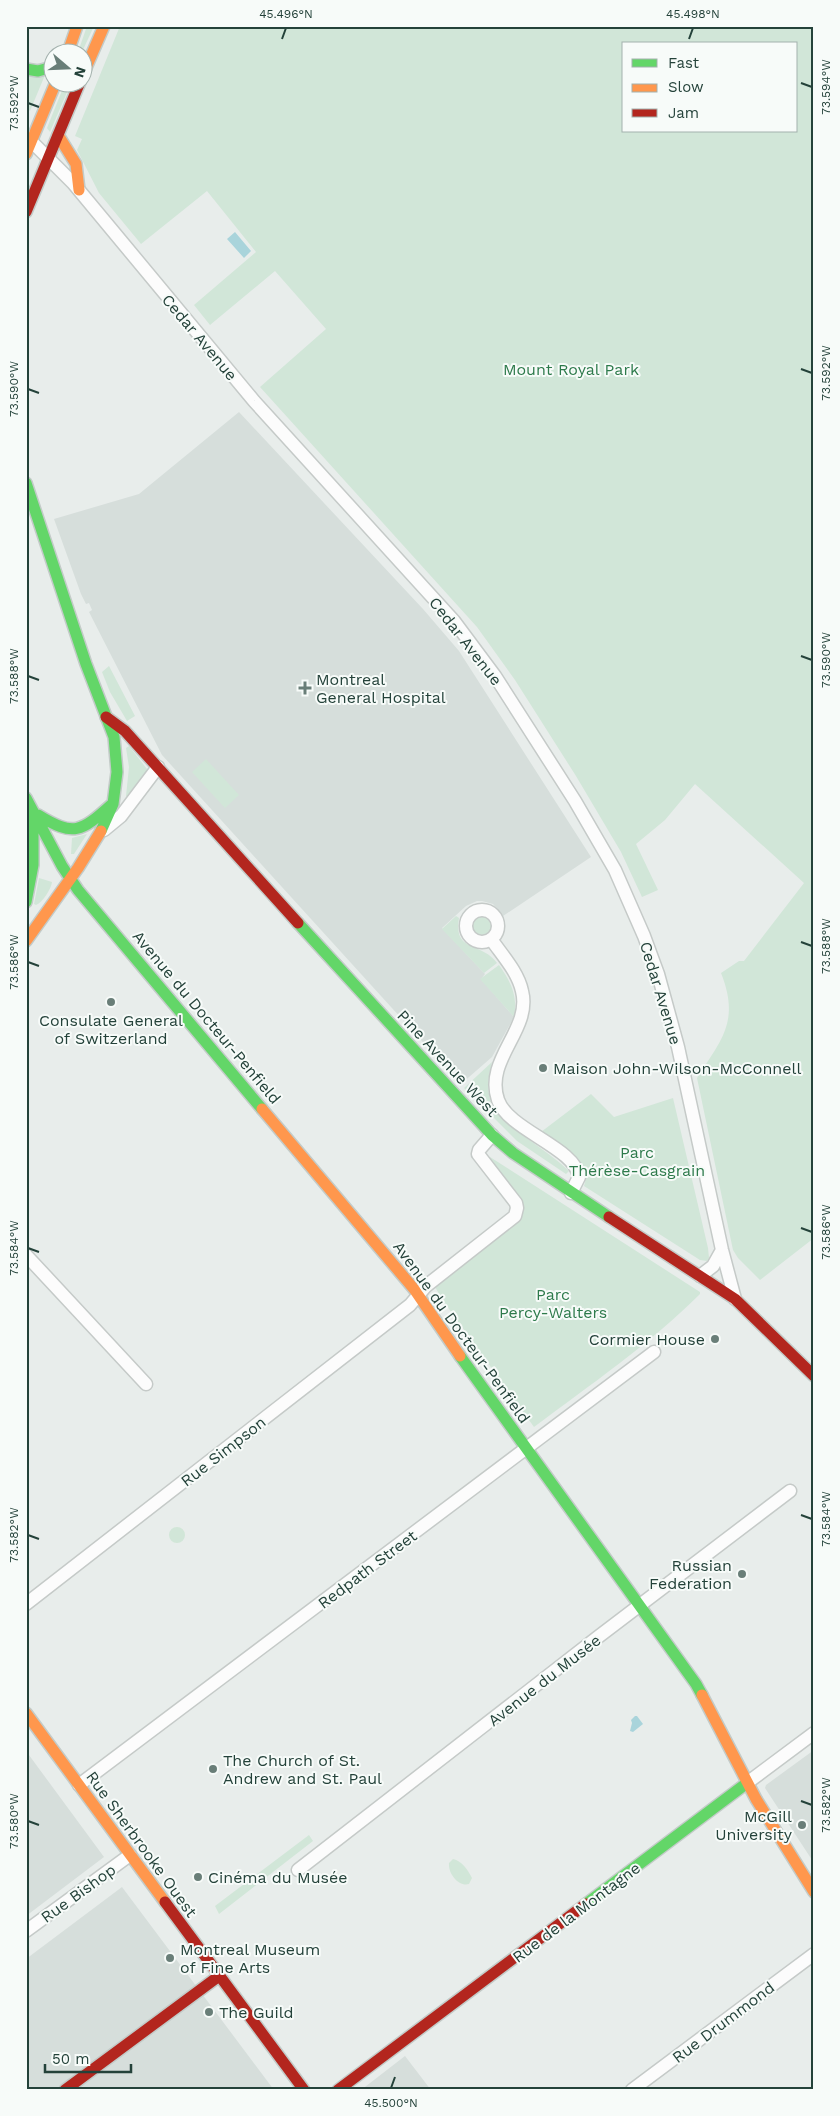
<svg xmlns="http://www.w3.org/2000/svg" width="840" height="2116" font-family="'Work Sans',sans-serif">
	<style>
		.built { fill: #d6dedb }
		.green { fill: #d1e6d8; fill-rule: evenodd }
		.water { fill: #a9d4db }
		.lines { fill: none; stroke-linecap: round; stroke-linejoin: round }
		.street-casing { stroke: #c5cac8; stroke-width: 15 }
		.fast-casing { stroke: #c3cbc8; stroke-width: 14 }
		.slow-casing { stroke: #c3cbc8; stroke-width: 14 }
		.jam-casing { stroke: #c3cbc8; stroke-width: 14 }
		.street { stroke: #fcfcfc; stroke-width: 12 }
		.fast { stroke: #63d668; stroke-width: 11 }
		.slow { stroke: #ff974d; stroke-width: 11 }
		.jam { stroke: #b3261e; stroke-width: 11 }
		.ticks { fill: none; stroke: #24423a; stroke-width: 2 }
		.poi-dot { fill: #697e78; stroke: #f7fbf9; stroke-width: 2 }
		.labels { text-anchor: middle; stroke-width: 4; stroke-linejoin: round; paint-order: stroke }
		.street-label { font-size: 16px; fill: #24423a; stroke: #f7fbf9 }
		.park-label { font-size: 16px; fill: #2d7a4b; stroke: #f7fbf9 }
		.poi-label { font-size: 16px; fill: #24423a; stroke: #f7fbf9; text-anchor: start }
		.neatline { fill: none; stroke: #24423a; stroke-width: 2 }
		.ticks-label { font-size: 12px; text-anchor: middle; fill: #24423a }
	</style>
	<rect width="100%" height="100%" fill="#e8edeb"/>
	<path class="built" d="M239,412L423,609L459,651L591,857L503,916L493,904L482,901H477L466,906L442,928L485,974L481,979L514,1017L492,1057L461,1084L162,755L89,612L92,610L89,603L86,604L81,594L54,519L139,494Z
		M814,1750V1863L765,1788L766,1785Z
		M26,1751L104,1857L26,1916Z
		M122,1887L274,2090H26V1959Z
		M405,2056L431,2090H361Z"/>
	<path class="green" d="M87,26H94L82,52H78Z
		M120,26H814V1238L760,1280L738,1258L733,1250L697,1078C722,1039 740,1021 721,973L739,961H744L804,883L695,784L665,820L636,844L658,890L642,897L621,852L576,776L515,680L477,627L260,387L326,329L275,271L210,325L194,305L256,252L207,191L141,244L99,193L77,150L82,139L75,136ZM624,44H796V131H624Z
		M26,75H45L30,111L26,107Z
		M65,83H71L50,132L47,128Z
		M109,666L135,716L127,721L110,692L102,672Z
		M129,746L147,769V772L129,798L126,796L129,767L126,748Z
		M206,759L239,795L225,808L192,772Z
		M87,834L74,854H71L72,838Z
		M39,878L52,882C51,889 43,902 36,905L34,904Z
		M471 926a10 10 0 1 1 20 0a10 10 0 1 1-20 0Z
		M456,916L459,918C453,953 481,941 497,963L484,973L442,929Z
		M499,965C511,982 518,996 514,1017L480,979Z
		M492,1062C482,1100 492,1113 522,1135C535,1144 548,1153 560,1163L569,1171L566,1174L517,1141L464,1088Z
		M591,1094L614,1117L673,1098L708,1248L709,1258L707,1261L700,1260L584,1186C593,1164 556,1144 541,1132Z
		M490,1157L700,1292V1294C650,1344 590,1385 534,1427L444,1302L435,1287L522,1216L523,1209L522,1201L487,1158Z
		M169 1535a8 8 0 1 1 16 0a8 8 0 1 1-16 0Z
		M309,1835L313,1841L219,1914L215,1906Z
		M453,1859C462,1861 468,1870 472,1878L469,1884C459,1887 448,1874 449,1863Z"/>
	<path class="water" d="M235,232L251,251L244,258L227,239Z
		M635,1716H637L643,1724L633,1732L630,1731L632,1723L631,1720Z"/>
	<g class="lines">
		<g class="street-casing">
			<path id="street" d="M27,137L73,183L254,401L454,621L495,676L575,801L615,870L644,936L658,974L678,1047L722,1250L735,1299
				M104,830L121,816L158,767
				M466 926a16 16 0 1 1 32 0a16 16 0 1 1-32 0Z
				M491,939C502,955 518,972 522,991C532,1030 484,1059 498,1100C508,1130 576,1148 579,1177L571,1193
				M26,1255L146,1384
				M700,1276L713,1266L722,1250
				M26,1604L410,1305L426,1286L515,1216L517,1208L516,1203L478,1154L479,1150L492,1135
				M747,1783L814,1733
				M79,1785L654,1352
				M298,1870L598,1637L790,1491
				M26,1931L130,1855
				M632,2090L814,1954"/>
		</g>
		<g class="fast-casing">
			<path id="fast" d="M26,69L38,71L52,67
				M26,483L86,664L114,737L117,772L113,804L101,831
				M26,798L62,866L78,890L262,1109
				M38,815C74,837 81,832 111,805
				M26,902L33,865V812
				M298,923L492,1135L513,1153L609,1217
				M460,1356L696,1684L702,1695
				M586,1904L747,1783"/>
		</g>
		<g class="slow-casing">
			<path id="slow" d="M68,52L77,26
				M82,77L104,26
				M58,135L76,164L79,190
				M26,154L56,82
				M26,941L78,868L101,831
				M262,1109L414,1289L460,1356
				M702,1695L756,1799L814,1892
				M26,1713L165,1902"/>
		</g>
		<g class="jam-casing">
			<path id="jam" d="M26,212L80,82
				M106,717L125,731L298,923
				M609,1217L735,1299L814,1376
				M165,1902L304,2090
				M65,2090L219,1976
				M338,2090L586,1904"/>
		</g>
		<use href="#street" class="street"/>
		<use href="#fast" class="fast"/>
		<use href="#slow" class="slow"/>
		<use href="#jam" class="jam"/>
	</g>
	<path class="ticks" d="M282,39L286,28M689,39L693,28M801,83L812,87M28,103L39,107M801,369L812,373M28,389L39,393M801,656L812,660M28,676L39,680M801,942L812,946M28,962L39,966M801,1228L812,1232M28,1248L39,1252M801,1515L812,1519M28,1535L39,1539M801,1801L812,1805M28,1821L39,1825M391,2088L395,2077"/>
	<g class="poi-dot">
		<path d="M302.5 680.5h5v5h5v5h-5v5h-5v-5h-5v-5h5z"/>
		<circle cx="111" cy="1002" r="5"/>
		<circle cx="543" cy="1068" r="5"/>
		<circle cx="715" cy="1339" r="5"/>
		<circle cx="742" cy="1574" r="5"/>
		<circle cx="213" cy="1769" r="5"/>
		<circle cx="802" cy="1825" r="5"/>
		<circle cx="198" cy="1877" r="5"/>
		<circle cx="170" cy="1958" r="5"/>
		<circle cx="209" cy="2012" r="5"/>
	</g>
	<g class="labels">
		<g class="street-label">
			<text transform="translate(200 337) rotate(50)" y="6">Cedar Avenue</text>
			<text transform="translate(466 641) rotate(52)" y="6">Cedar Avenue</text>
			<text transform="translate(661 993) rotate(73)" y="6">Cedar Avenue</text>
			<text transform="translate(207 1017) rotate(50)" y="6">Avenue du Docteur-Penfield</text>
			<text transform="translate(448 1063) rotate(47)" y="6">Pine Avenue West</text>
			<text transform="translate(462 1332) rotate(54)" y="6">Avenue du Docteur-Penfield</text>
			<text transform="translate(223 1451) rotate(-38)" y="6">Rue Simpson</text>
			<text transform="translate(367 1569) rotate(-37)" y="6">Redpath Street</text>
			<text transform="translate(544 1680) rotate(-38)" y="6">Avenue du Musée</text>
			<text transform="translate(142 1844) rotate(54)" y="6">Rue Sherbrooke Ouest</text>
			<text transform="translate(78 1893) rotate(-36)" y="6">Rue Bishop</text>
			<text transform="translate(576 1912) rotate(-37)" y="6">Rue de la Montagne</text>
			<text transform="translate(723 2022) rotate(-37)" y="6">Rue Drummond</text>
		</g>
		<g class="park-label">
			<text x="571" y="375">Mount Royal Park</text>
			<text x="637" y="1158">Parc<tspan x="637" dy="18">Thérèse-Casgrain</tspan></text>
			<text x="553" y="1300">Parc<tspan x="553" dy="18">Percy-Walters</tspan></text>
		</g>
		<g class="poi-label">
			<text x="316" y="685">Montreal<tspan x="316" dy="18">General Hospital</tspan></text>
			<text x="111" y="1026" text-anchor="middle">Consulate General<tspan x="111" dy="18">of Switzerland</tspan></text>
			<text x="553" y="1074">Maison John-Wilson-McConnell</text>
			<text x="705" y="1345" text-anchor="end">Cormier House</text>
			<text x="732" y="1571" text-anchor="end">Russian<tspan x="732" dy="18">Federation</tspan></text>
			<text x="223" y="1766">The Church of St.<tspan x="223" dy="18">Andrew and St. Paul</tspan></text>
			<text x="792" y="1822" text-anchor="end">McGill<tspan x="792" dy="18">University</tspan></text>
			<text x="208" y="1883">Cinéma du Musée</text>
			<text x="180" y="1955">Montreal Museum<tspan x="180" dy="18">of Fine Arts</tspan></text>
			<text x="219" y="2018">The Guild</text>
		</g>
	</g>
	<rect width="840" height="2116" fill="none" stroke="#f7fbf9" stroke-width="55"/>
	<rect x="622" y="42" width="175" height="90" fill="#f7fbf9" stroke="#a3b1ad"/>
	<rect x="632" y="59" width="25" height="8" fill="#63d668" stroke="#a3b1ad"/>
	<text x="668" y="68" font-size="15" fill="#24423a">Fast</text>
	<rect x="632" y="84" width="25" height="8" fill="#ff974d" stroke="#a3b1ad"/>
	<text x="668" y="92" font-size="15" fill="#24423a">Slow</text>
	<rect x="632" y="109" width="25" height="8" fill="#b3261e" stroke="#a3b1ad"/>
	<text x="668" y="118" font-size="15" fill="#24423a">Jam</text>
	<g transform="translate(68 68) rotate(109)"><circle r="24" fill="#f7fbf9" stroke="#a3b1ad"/>
	<path d="M0-4L9 19L0 12L-9 19Z" fill="#697e78"/>
	<text y="-8" font-size="14" font-weight="bold" text-anchor="middle" fill="#24423a">N</text>
	</g>
	<path d="M45 2064v8h86v-8" fill="none" stroke="#24423a" stroke-width="2.5"/>
	<text x="52" y="2064" font-size="15" fill="#24423a" stroke="#f7fbf9" stroke-width="4" paint-order="stroke">50 m</text>
	<rect x="28" y="28" width="784" height="2060" class="neatline"/>
	<g class="ticks-label">
		<text x="286" y="18">45.496°N</text>
		<text x="693" y="18">45.498°N</text>
		<text transform="translate(826 87) rotate(-90)" y="4">73.594°W</text>
		<text transform="translate(14 103) rotate(-90)" y="4">73.592°W</text>
		<text transform="translate(826 373) rotate(-90)" y="4">73.592°W</text>
		<text transform="translate(14 389) rotate(-90)" y="4">73.590°W</text>
		<text transform="translate(826 660) rotate(-90)" y="4">73.590°W</text>
		<text transform="translate(14 676) rotate(-90)" y="4">73.588°W</text>
		<text transform="translate(826 946) rotate(-90)" y="4">73.588°W</text>
		<text transform="translate(14 962) rotate(-90)" y="4">73.586°W</text>
		<text transform="translate(826 1232) rotate(-90)" y="4">73.586°W</text>
		<text transform="translate(14 1248) rotate(-90)" y="4">73.584°W</text>
		<text transform="translate(826 1519) rotate(-90)" y="4">73.584°W</text>
		<text transform="translate(14 1535) rotate(-90)" y="4">73.582°W</text>
		<text transform="translate(826 1805) rotate(-90)" y="4">73.582°W</text>
		<text transform="translate(14 1821) rotate(-90)" y="4">73.580°W</text>
		<text x="391" y="2107">45.500°N</text>
	</g>
</svg>
